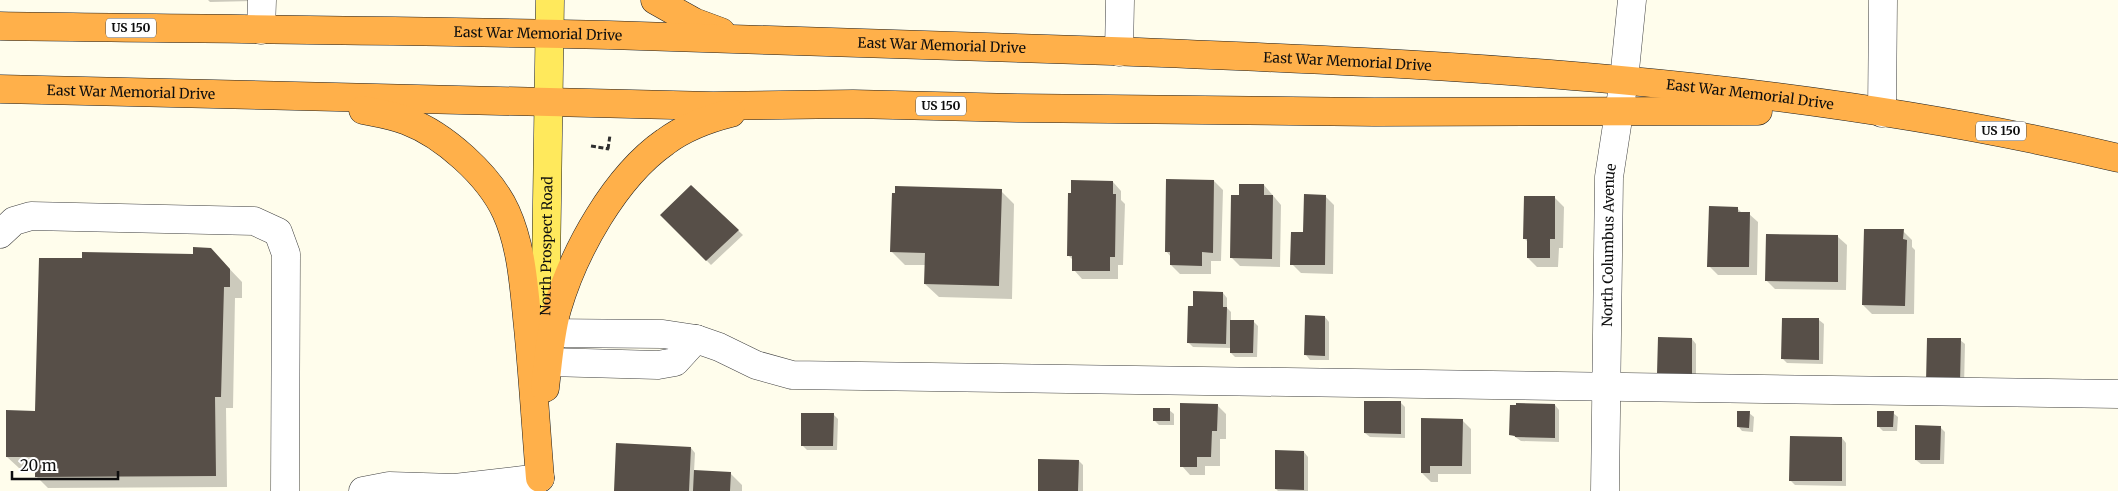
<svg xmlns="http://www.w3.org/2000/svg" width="2118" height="491" font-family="Merriweather,serif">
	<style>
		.shadow { fill: #0003 }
		.building { fill: #574f48 }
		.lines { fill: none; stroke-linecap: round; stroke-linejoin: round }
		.minor-casing { stroke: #404040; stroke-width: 29 }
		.major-casing { stroke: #1e1e1e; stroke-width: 29 }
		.highway-casing { stroke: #1e1e1e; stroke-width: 29 }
		.path { stroke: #2f2f2f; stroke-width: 3; stroke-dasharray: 5 2.5; stroke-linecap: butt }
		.minor { stroke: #fff; stroke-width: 28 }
		.major { stroke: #ffe95c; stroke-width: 28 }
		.highway { stroke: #ffb04a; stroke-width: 28 }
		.labels { text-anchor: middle; stroke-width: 5; stroke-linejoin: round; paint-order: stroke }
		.shield { fill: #fff; stroke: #565656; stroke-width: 1 }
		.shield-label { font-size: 12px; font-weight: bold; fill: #0d0d0d }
		.street-label { font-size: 14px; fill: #0d0d0d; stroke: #fff }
	</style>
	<rect width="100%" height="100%" fill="#fffdec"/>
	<path class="shadow" d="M208,0H253V1L210,2Z
		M1214,181L1223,190L1221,261H1211V274H1180L1171,265V257L1166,251Z
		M1113,182L1121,191V200L1125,204L1123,265H1118V279H1082L1074,270V261L1068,255L1072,194Z
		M1264,185L1281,205L1280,267L1240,266L1231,257L1241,196Z
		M691,186L743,235L711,265L662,215Z
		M1001,191L1014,204L1012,299L939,297L925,284L926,265H905L891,251Z
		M1325,196L1334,205L1333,274L1301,273L1292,264Z
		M1555,198L1564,207L1563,248H1559L1558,267H1537L1528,258L1529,243L1524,238Z
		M1737,208L1743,214H1749L1758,222L1757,275H1718L1709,266Z
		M1903,231L1912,240V247L1915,250L1914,314H1872L1863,305Z
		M1838,237L1847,245L1846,290L1775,289L1766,280Z
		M222,261L242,282V298H235L233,408H226L227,487L48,488L36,476V468H19L7,457L37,412Z
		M1223,293L1227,298V308L1231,312V321H1253L1258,326L1257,357H1235L1231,353V348L1193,347L1189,343L1194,307Z
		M1325,317L1329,322V360H1310L1306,355Z
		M1819,320L1824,324L1823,364L1787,363L1782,358Z
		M1692,339L1696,344V378H1663Z
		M1960,340L1965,344L1964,387L1932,386Z
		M1401,403L1405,407V438L1370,437L1365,433Z
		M1217,405L1226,414V439H1220V466H1205V475H1190L1182,466Z
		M1555,405L1559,410V442L1521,441L1511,434Z
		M1169,410L1174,414V425H1159L1154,420Z
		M1749,413L1754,417L1753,432L1742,431L1738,426Z
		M1893,413L1898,417L1897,431H1883L1878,426Z
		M833,414L838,419L837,450H807L802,445Z
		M1462,420L1471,429V474H1438V482H1431L1422,473Z
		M1940,427L1945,432L1944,464H1921L1916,460Z
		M1842,438L1846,443V486L1795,485L1790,480Z
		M691,448L695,453L694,472L730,473L742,485V491H615Z
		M1304,452L1308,457V491H1278L1276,489Z
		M1079,461L1083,465V491H1039Z"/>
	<path class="building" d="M1166,179L1214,180L1213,253L1202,252V266L1170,265V252H1165Z
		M1071,180L1113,181V194H1116L1115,257H1110V271H1072V256H1067L1068,193H1071Z
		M1239,184H1264V195H1273L1272,259L1230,258L1231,195H1239Z
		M691,185L739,230L706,261L660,215Z
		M895,186L1002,189L999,286L924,284L925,253L890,252L892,193H895Z
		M1304,194L1326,195L1325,265H1290L1291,232H1303Z
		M1524,196H1555V239H1550V258H1527V239H1523Z
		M1709,206L1738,207V212H1750L1749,267H1707Z
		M1864,229H1904L1903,239L1907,240L1905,306L1862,305Z
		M1766,234L1838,235V282L1765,281Z
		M193,247L211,248L230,269V287H224L221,397H215L216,476L35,477V457H6V410L35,411L39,258H82V252L193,254Z
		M1193,291L1223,292V307H1227L1226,344L1187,343L1188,306H1193Z
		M1305,315L1325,316V356L1304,355Z
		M1782,318H1819V360L1781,359Z
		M1230,320H1254L1253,353H1230Z
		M1658,337L1692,338V374H1657Z
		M1927,338H1961L1960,383L1926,382Z
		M1364,401H1401V434L1364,433Z
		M1180,403L1218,404L1217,431H1212L1211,457H1197V467H1180Z
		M1516,403L1555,404V438L1515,437V436L1509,435L1510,405H1516Z
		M1153,408H1170V421H1153Z
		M1737,411H1750L1749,428L1737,427Z
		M1877,411H1894L1893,427H1877Z
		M801,413H834L833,446H801Z
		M1421,418L1463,419L1462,466H1430V473H1421Z
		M1915,425L1941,426L1940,460H1915Z
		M1790,436L1842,437V481H1789Z
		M616,443L691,447L689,491H614Z
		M1275,450L1304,451V490L1275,489Z
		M1038,459L1079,460L1078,491H1038Z
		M694,470L731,472L730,491H693Z"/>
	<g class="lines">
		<g class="minor-casing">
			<g id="minor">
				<path d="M261,30L262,0"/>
				<path d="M1119,52L1120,0"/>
				<path d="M1882,113L1883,0"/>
				<path d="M0,234L14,221L31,216L254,221L278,232L286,254L285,491"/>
				<path d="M545,333L663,334L696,339L719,347L756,365L792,375L2118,394"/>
				<path d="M548,362L658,365L675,362L696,339"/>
				<path d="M363,491L389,486L455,488L540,478"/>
				<path id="s1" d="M1605,491L1609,177L1624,80L1632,0"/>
			</g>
		</g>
		<g class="major-casing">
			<g id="major">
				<path id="s2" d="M545,337L550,0"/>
			</g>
		</g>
		<g class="highway-casing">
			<g id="highway">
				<path d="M655,0L694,22L721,32"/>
				<path id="s3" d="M0,26C203,29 406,30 609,35C776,40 943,45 1111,51C1448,64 1789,79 2118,158"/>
				<path id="s4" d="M0,89L713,106L853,104L1017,108L1374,112L1758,111"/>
				<path d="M363,110C378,113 393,115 407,121C444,135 489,175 506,212C522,247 524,289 528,327C533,378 536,428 540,478"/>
				<path d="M545,388C548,362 550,334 557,309C574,251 615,177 665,142C685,127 707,119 731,113"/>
			</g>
		</g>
		<path class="path" d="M591,146L609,149
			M608,149L610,135"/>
		<use href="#minor" class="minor"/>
		<use href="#major" class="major"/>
		<use href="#highway" class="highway"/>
	</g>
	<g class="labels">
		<g class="shield">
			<rect x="106" y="18.5" width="50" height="19" rx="4"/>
			<rect x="916" y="96.5" width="50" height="19" rx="4"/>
			<rect x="1976" y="121.5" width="50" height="19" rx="4"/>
		</g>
		<g class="shield-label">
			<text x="131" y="32">US 150</text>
			<text x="941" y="110">US 150</text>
			<text x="2001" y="135">US 150</text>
		</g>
		<g class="street-label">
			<text dy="5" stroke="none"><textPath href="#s3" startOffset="538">East War Memorial Drive</textPath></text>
			<text dy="5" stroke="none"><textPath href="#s3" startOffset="942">East War Memorial Drive</textPath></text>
			<text dy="5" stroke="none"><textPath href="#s3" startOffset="1348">East War Memorial Drive</textPath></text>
			<text dy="5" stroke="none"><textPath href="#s4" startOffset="131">East War Memorial Drive</textPath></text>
			<text dy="5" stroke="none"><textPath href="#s3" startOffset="1752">East War Memorial Drive</textPath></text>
			<text dy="5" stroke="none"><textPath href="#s1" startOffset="246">North Columbus Avenue</textPath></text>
			<text dy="5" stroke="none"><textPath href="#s2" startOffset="91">North Prospect Road</textPath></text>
		</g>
	</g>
	<path d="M12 471v8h106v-8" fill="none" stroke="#0d0d0d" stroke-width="2.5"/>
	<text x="20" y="471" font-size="15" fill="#0d0d0d" stroke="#ffffff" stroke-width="4" paint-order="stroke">20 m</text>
</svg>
